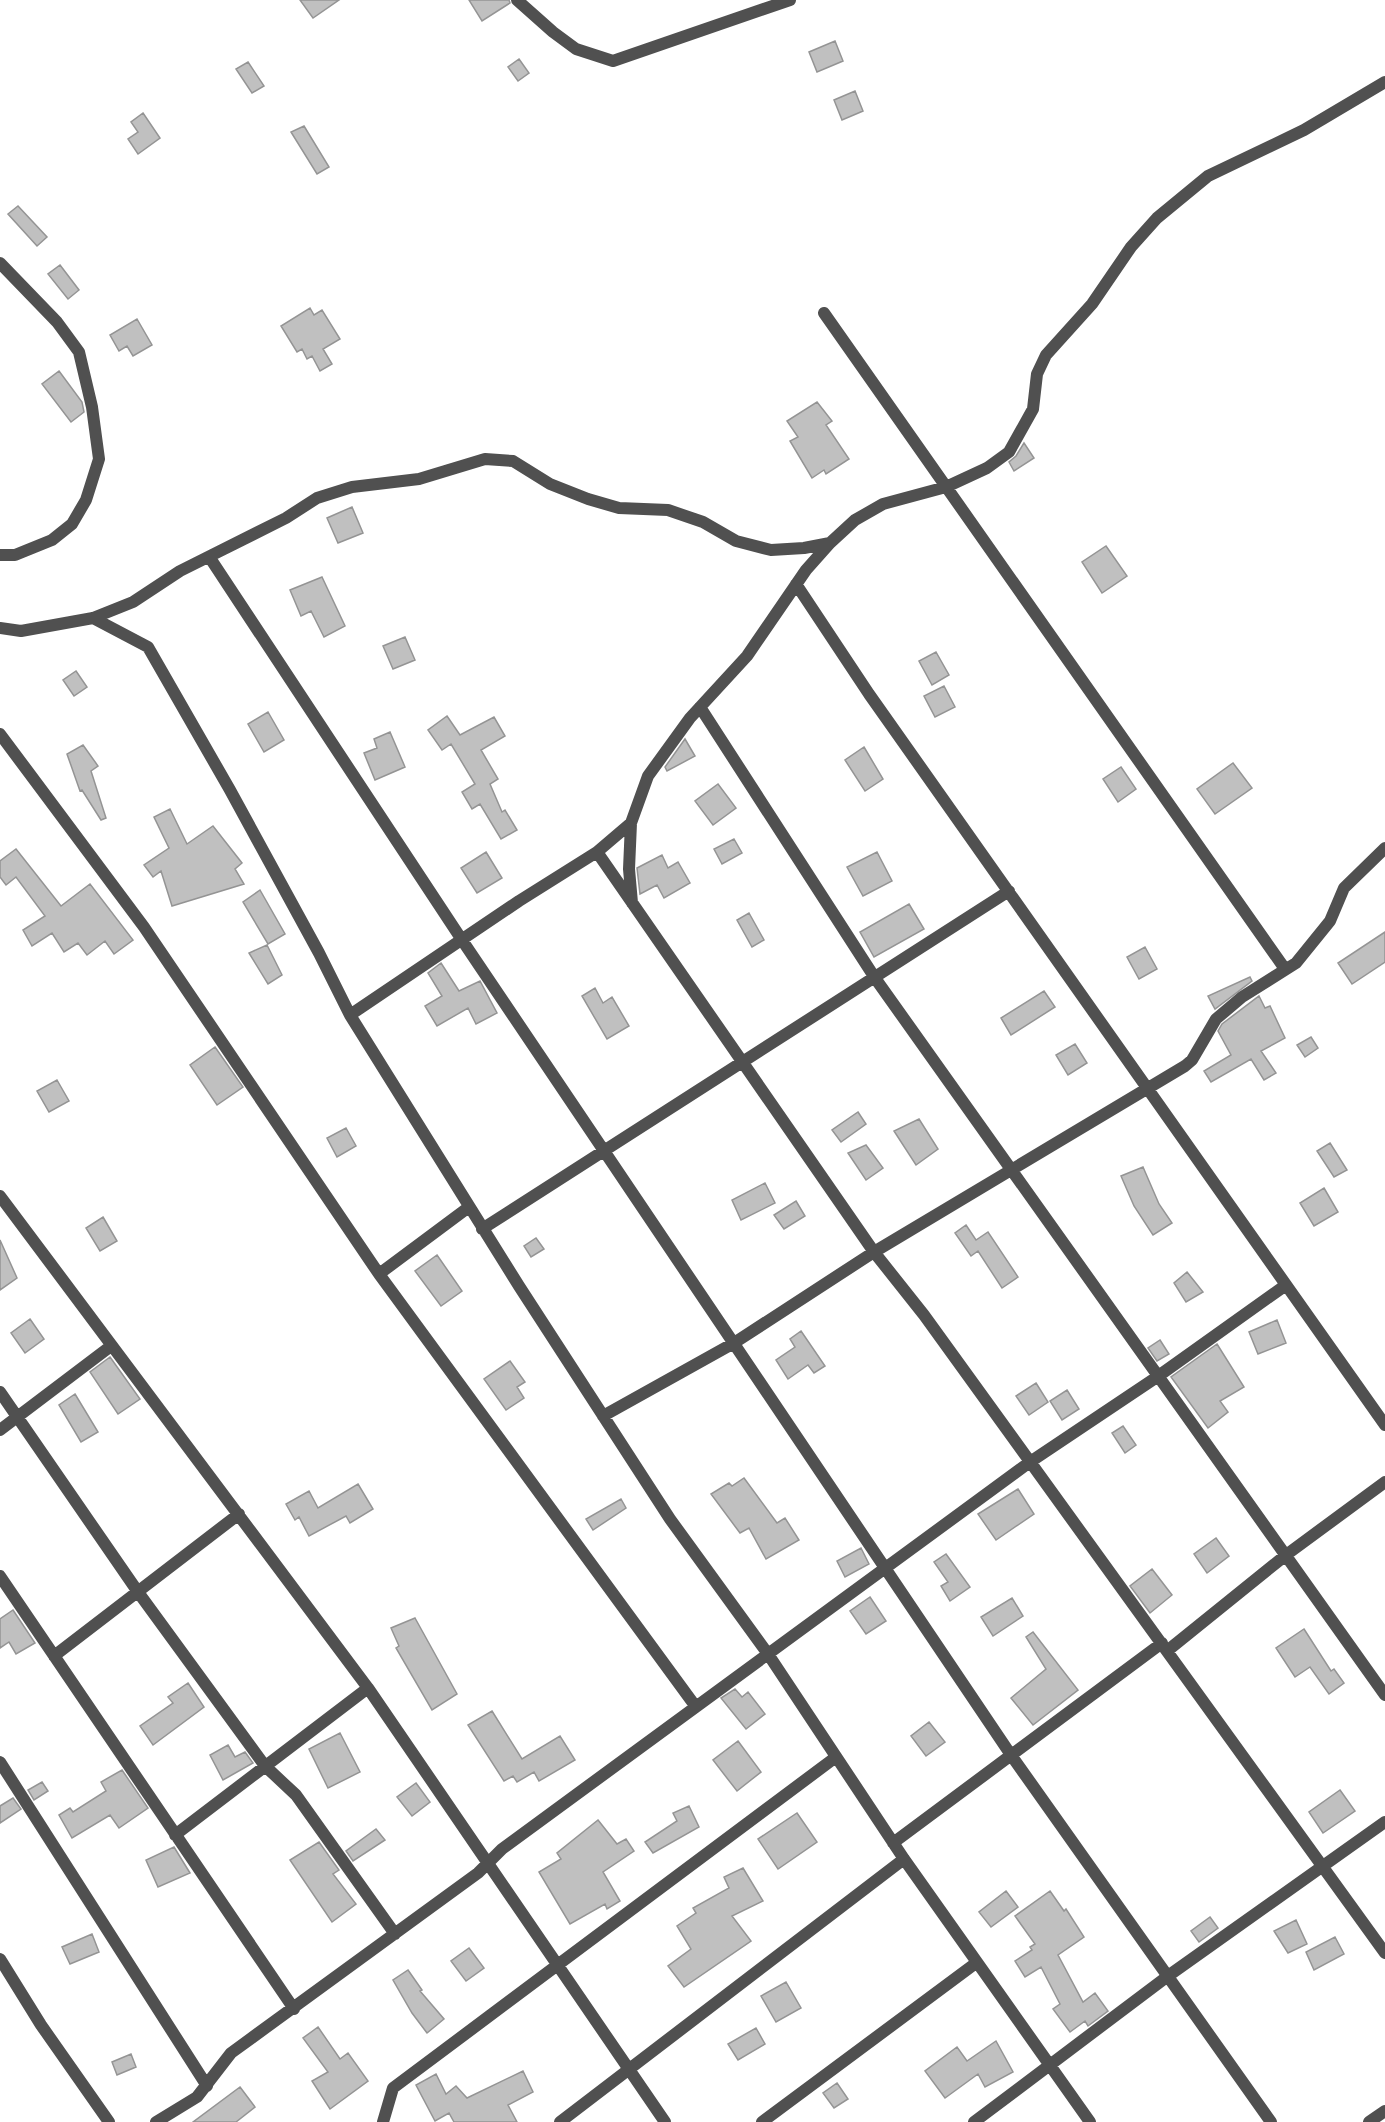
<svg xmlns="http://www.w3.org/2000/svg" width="1385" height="2122" font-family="Mulish,sans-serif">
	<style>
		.building { fill: #c0c0c0; stroke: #949494; stroke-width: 1.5 }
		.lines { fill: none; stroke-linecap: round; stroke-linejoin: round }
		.street { stroke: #505050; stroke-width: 12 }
	</style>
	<rect width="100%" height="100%" fill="#fff"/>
	<path class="building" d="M300,0H339L313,18Z
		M469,0H509L510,3L482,21Z
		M835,41L843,61L817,72L809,52Z
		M519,59L529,73L518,81L508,67Z
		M248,62L264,86L252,93L236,69Z
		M855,91L863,111L842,120L834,100Z
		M143,113L160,138L138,154L128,139L138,132L131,122Z
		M304,126L329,167L317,174L291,132Z
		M18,206L47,237L37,246L8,214Z
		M60,265L79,290L68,299L48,274Z
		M310,308L314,315L322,310L340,339L323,349L332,364L320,371L312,356L307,359L302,349L297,352L281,326Z
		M137,319L152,345L133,356L127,346L119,351L110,335Z
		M59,371L82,402L84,412L71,422L42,384Z
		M817,402L832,421L826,425L849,459L826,474L824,470L812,478L790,441L798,437L787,421Z
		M1024,443L1034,458L1014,471L1009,462L1016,456Z
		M352,507L363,533L338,543L327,518Z
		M1106,546L1127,576L1102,593L1082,562Z
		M322,577L345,626L324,637L311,611L301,616L290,590Z
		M405,637L415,660L393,669L383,646Z
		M936,652L949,675L932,685L919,661Z
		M76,671L87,687L74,696L63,680Z
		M944,686L955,707L935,717L924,696Z
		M268,712L284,740L264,752L248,724Z
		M447,716L460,735L494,717L505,736L481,750L498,779L490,784L502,812L505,810L517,830L501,839L480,804L472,809L462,792L475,784L451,744L442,750L428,730Z
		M390,732L405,767L375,780L364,753L377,748L374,739Z
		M685,739L695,756L667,771L665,767Z
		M83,745L98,766L91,771L106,818L101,820L82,790L80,791L67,754Z
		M864,747L883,779L865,791L845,760Z
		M1233,763L1252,788L1215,814L1197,789Z
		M1121,767L1136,789L1118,802L1103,779Z
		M718,784L736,808L713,825L695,801Z
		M170,809L187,844L213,826L242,863L235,869L244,884L172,906L161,871L153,877L144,865L169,848L154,817Z
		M734,839L742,853L722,864L714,849Z
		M16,849L61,906L90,884L133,940L114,954L105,941L87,955L78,943L64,952L52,933L32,946L23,930L45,916L16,877L6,885L0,877V861Z
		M486,852L502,878L477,893L461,868Z
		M877,852L892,881L863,896L847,867Z
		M662,855L668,868L678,862L690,883L664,898L657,885L640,894L637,868Z
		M260,890L285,934L268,944L243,902Z
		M909,904L924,929L874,957L860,932Z
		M749,913L764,940L752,947L737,920Z
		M1385,932V962L1352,984L1338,963Z
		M267,945L282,975L268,984L249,953Z
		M1145,947L1157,969L1139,979L1127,957Z
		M441,963L459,991L480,981L497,1013L476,1024L468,1008L437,1026L425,1006L442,996L428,973Z
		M1250,977L1252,981L1215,1009L1208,996Z
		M595,988L603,1003L612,997L629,1026L607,1039L582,996Z
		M1044,991L1055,1007L1011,1035L1001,1018Z
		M1259,996L1265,1008L1270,1006L1285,1038L1261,1051L1276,1073L1264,1080L1251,1059L1211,1082L1204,1071L1231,1055L1218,1031L1222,1024Z
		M1311,1037L1318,1048L1305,1057L1297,1045Z
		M1075,1044L1087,1063L1068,1075L1056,1055Z
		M215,1047L243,1087L217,1105L190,1065Z
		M57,1080L69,1101L49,1112L37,1091Z
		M858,1112L866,1124L841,1142L832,1130Z
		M919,1119L938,1149L916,1165L894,1131Z
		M346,1128L356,1146L337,1157L327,1138Z
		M1330,1143L1347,1170L1334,1177L1317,1151Z
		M866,1145L883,1168L866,1180L848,1153Z
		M1143,1167L1159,1204L1172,1223L1153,1235L1134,1206L1121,1176Z
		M765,1183L775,1203L741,1220L732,1200Z
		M1324,1188L1338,1212L1314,1226L1300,1203Z
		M796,1201L805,1216L784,1229L774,1215Z
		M103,1217L117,1241L100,1251L86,1228Z
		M966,1225L976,1240L988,1232L1018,1277L1002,1288L978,1251L971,1256L955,1233Z
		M536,1238L544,1249L531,1257L524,1246Z
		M0,1240L17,1278L0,1290Z
		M437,1255L462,1291L441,1306L415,1271Z
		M1187,1272L1203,1292L1186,1302L1174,1283Z
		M30,1319L44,1339L25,1353L11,1333Z
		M1277,1320L1286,1343L1258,1354L1249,1332Z
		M801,1331L825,1366L814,1373L808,1365L788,1379L776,1360L795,1347L790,1339Z
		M1160,1340L1169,1354L1157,1361L1148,1348Z
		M1217,1344L1244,1387L1220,1401L1228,1412L1208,1428L1171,1377Z
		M110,1357L140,1399L118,1414L90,1372Z
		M510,1361L525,1382L517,1387L524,1398L506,1410L484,1379Z
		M1036,1383L1048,1402L1029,1415L1016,1396Z
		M1067,1390L1079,1409L1062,1420L1050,1401Z
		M75,1394L98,1432L81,1442L59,1405Z
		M1123,1426L1136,1445L1125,1453L1112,1433Z
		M744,1478L777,1523L785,1518L799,1540L766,1559L749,1528L740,1533L711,1494L729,1483L732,1486Z
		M358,1484L373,1509L350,1523L346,1516L309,1536L299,1517L295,1520L286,1504L309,1491L318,1508Z
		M1018,1489L1034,1514L996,1540L978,1514Z
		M621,1499L626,1508L593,1530L586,1519Z
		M1216,1538L1229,1556L1207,1573L1194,1554Z
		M861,1548L869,1564L845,1577L837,1561Z
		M946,1554L970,1587L950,1601L941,1586L948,1582L934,1562Z
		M1152,1569L1172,1595L1150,1613L1130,1586Z
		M870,1597L886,1621L866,1634L850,1611Z
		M1012,1598L1023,1616L993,1636L981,1617Z
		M13,1610L35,1643L16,1654L9,1642L0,1648V1619Z
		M415,1618L457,1694L432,1710L396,1648L399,1646L391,1628Z
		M1304,1629L1331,1671L1334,1669L1344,1683L1329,1694L1310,1667L1295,1677L1276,1648Z
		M1033,1632L1078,1690L1033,1725L1011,1698L1046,1669L1026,1637Z
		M188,1683L204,1707L153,1745L140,1726L173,1703L168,1697Z
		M735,1689L742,1697L748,1692L765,1714L746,1729L721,1698Z
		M492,1711L522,1759L560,1736L575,1760L539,1781L534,1772L517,1782L513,1776L504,1781L468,1725Z
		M929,1722L945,1742L926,1756L911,1736Z
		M340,1733L360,1772L328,1788L309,1749Z
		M738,1741L761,1772L737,1791L713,1760Z
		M228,1745L235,1757L245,1752L253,1763L223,1780L210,1755Z
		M122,1770L148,1808L119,1828L110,1815L72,1838L59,1815L70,1808L73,1812L106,1791L101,1782Z
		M42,1782L48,1791L34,1800L28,1790Z
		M416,1783L430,1802L412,1816L397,1797Z
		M1340,1790L1355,1811L1323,1833L1309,1812Z
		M13,1798L21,1809L0,1823V1806Z
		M689,1806L699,1827L653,1853L645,1842L677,1821L673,1813Z
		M797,1813L817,1842L778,1869L758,1839Z
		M598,1820L617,1844L626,1839L634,1851L603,1872L620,1901L607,1909L605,1904L570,1924L539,1872L561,1859L557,1853Z
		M376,1829L385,1840L353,1861L346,1851Z
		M319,1842L339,1870L333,1874L356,1904L332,1922L290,1860Z
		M174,1847L190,1873L158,1887L146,1860Z
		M743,1868L763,1901L732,1916L751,1941L684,1987L668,1966L691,1949L677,1926L696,1913L693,1908L729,1888L724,1877Z
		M1006,1891L1018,1907L991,1927L979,1912Z
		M1050,1891L1064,1911L1066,1909L1084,1937L1058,1955L1083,2002L1095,1993L1108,2011L1088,2026L1085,2021L1070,2032L1053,2009L1060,2004L1041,1967L1025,1977L1015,1961L1032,1950L1030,1947L1035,1944L1015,1916Z
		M1210,1917L1218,1928L1199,1942L1191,1931Z
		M1296,1920L1307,1944L1288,1953L1274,1931Z
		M92,1934L99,1952L70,1964L62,1947Z
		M1335,1937L1344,1954L1314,1970L1306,1952Z
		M469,1948L484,1968L466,1981L451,1961Z
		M408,1970L422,1990L420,1991L444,2019L427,2033L412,2013L393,1980Z
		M786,1982L801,2008L776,2022L761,1996Z
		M318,2027L340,2059L348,2053L368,2081L330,2109L312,2081L328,2072L303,2038Z
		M756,2028L765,2044L738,2060L728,2044Z
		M996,2041L1013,2072L985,2087L978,2074L945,2098L925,2071L957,2047L967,2061Z
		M131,2054L136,2067L117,2075L112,2062Z
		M523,2071L533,2092L508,2105L517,2122H454L449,2113L435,2121L416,2085L436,2074L446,2094L456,2086L467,2098Z
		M837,2083L848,2099L834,2108L823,2093Z
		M240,2087L255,2107L236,2122H193Z"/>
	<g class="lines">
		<path class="street" d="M517,0L553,32L576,49L613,61L790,0
			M0,263L57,322L79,352L92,407L99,459L86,500L72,524L52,540L15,555H0
			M824,313L1285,969
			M210,558L462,940L1011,1755L1271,2122
			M796,584L869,694L1385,1425
			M93,618L148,647L230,790L319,953L350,1015L519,1286L670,1519L768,1654L904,1859L1090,2122
			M0,628L21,631L93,618L133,602L180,571L286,518L317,498L352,487L419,479L485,459L513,461L550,484L588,499L619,508L668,510L703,522L736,541L771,550L804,548L830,543
			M700,707L875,978L1385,1695
			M0,734L144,927L379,1274L696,1707
			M597,852L874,1252L924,1315L1385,1953
			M632,903L629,869L631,823L648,776L690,718L747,656L806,570L830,543L855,520L883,504L946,487L987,468L1009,452L1033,409L1037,374L1046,355L1092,304L1131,247L1157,218L1208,176L1304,130L1385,82
			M350,1015L519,901L597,852L631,823
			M0,1196L368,1688L665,2122
			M482,1229L1009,891
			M379,1274L469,1207
			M0,1392L138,1592L265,1766L296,1795L395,1934
			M603,1416L734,1343L874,1252L1185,1066L1192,1060L1216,1019L1242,997L1296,963L1330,921L1344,888L1385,848
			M0,1430L111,1346
			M0,1576L294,2009
			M1167,1651L1286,1555L1385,1482
			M54,1656L239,1514
			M0,1762L207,2086
			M175,1835L368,1688
			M893,1843L1162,1643
			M0,1959L41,2025L109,2122
			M156,2122L197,2097L231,2053L478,1873L502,1849L1030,1462L1157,1377L1286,1285
			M383,2122L393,2088L836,1757
			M560,2122L904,1859
			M762,2122L976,1963
			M974,2122L1168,1976L1385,1822
			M1369,2122L1385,2111"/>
	</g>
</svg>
